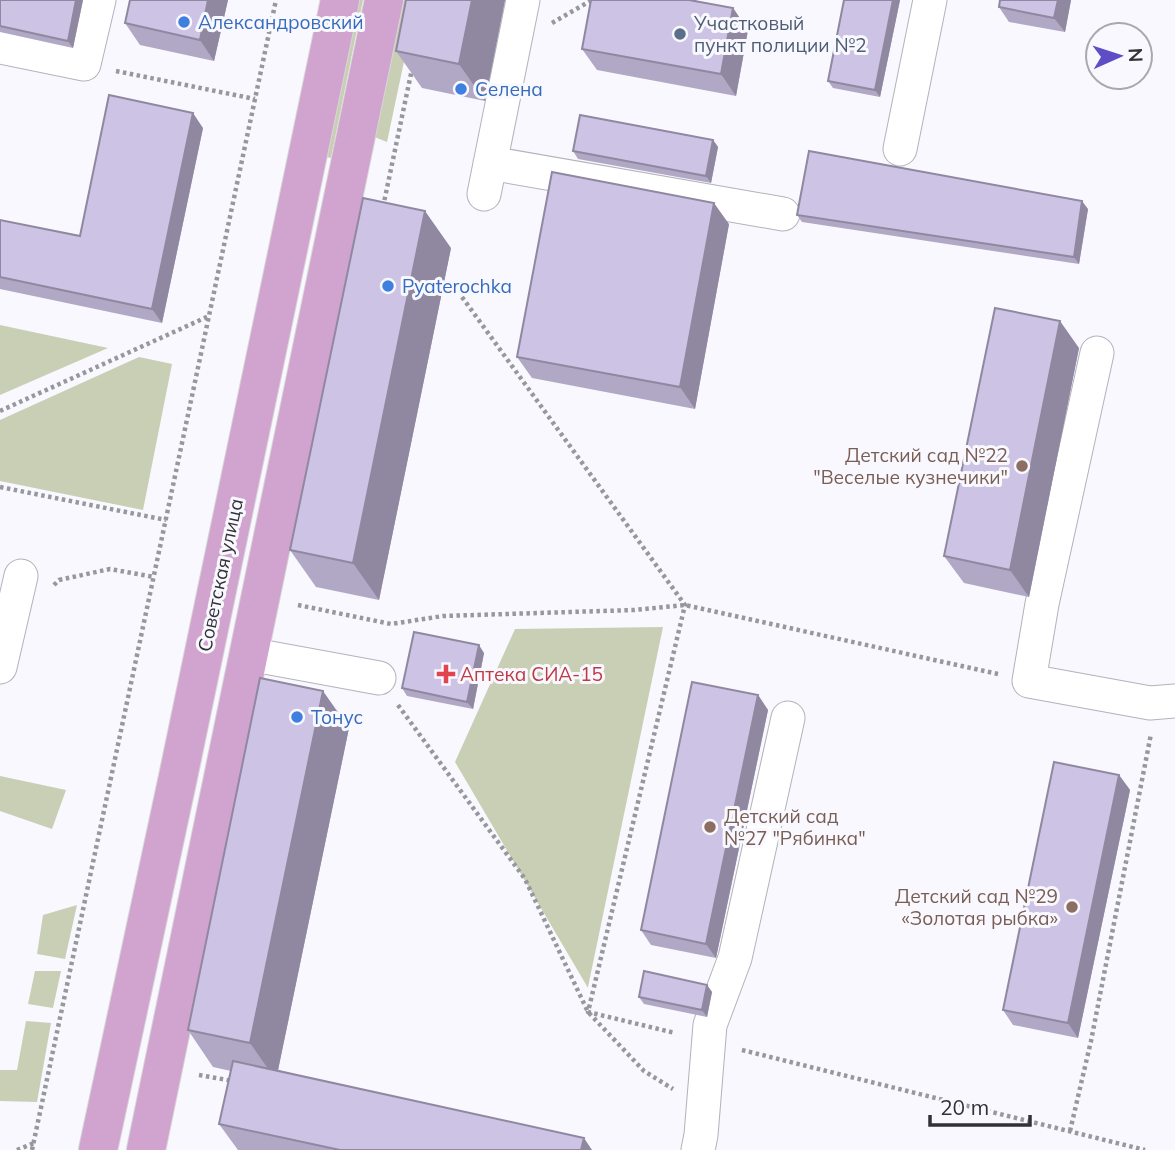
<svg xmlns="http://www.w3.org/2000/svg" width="1175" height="1150" font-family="Mulish,sans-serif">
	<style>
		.green { fill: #c9cfb4 }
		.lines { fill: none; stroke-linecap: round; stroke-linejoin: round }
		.minor-casing { stroke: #b2b3bb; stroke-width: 35 }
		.major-casing { stroke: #d6d6d7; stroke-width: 40 }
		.path { stroke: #97989d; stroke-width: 4.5; stroke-dasharray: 3.5 3.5; stroke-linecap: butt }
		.minor { stroke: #fff; stroke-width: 33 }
		.major { stroke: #d1a3cf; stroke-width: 38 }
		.wall { fill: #b0a8c4 }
		.shaded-wall { fill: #9088a0 }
		.building { fill: #cdc3e4; stroke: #9088a0; stroke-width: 2 }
		.shop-dot { fill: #3f7fe0; stroke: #f8f8fe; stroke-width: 2.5 }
		.service-dot { fill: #5c6f8a; stroke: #f8f8fe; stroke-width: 2.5 }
		.education-dot { fill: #8d6e63; stroke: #f8f8fe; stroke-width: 2.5 }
		.health-dot { fill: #e0444e; stroke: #f8f8fe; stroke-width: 2.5 }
		.labels { text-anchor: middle; stroke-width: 6; stroke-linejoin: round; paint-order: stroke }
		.shop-label { font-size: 19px; fill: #366cbe; stroke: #f8f8fe; text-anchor: start }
		.service-label { font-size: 19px; fill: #4e5e75; stroke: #f8f8fe; text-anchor: start }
		.education-label { font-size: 19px; fill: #785e54; stroke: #f8f8fe; text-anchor: end }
		.street-label { font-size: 19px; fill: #313235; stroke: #f8f8fe }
		.health-label { font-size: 19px; fill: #be3a42; stroke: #f8f8fe; text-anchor: start }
	</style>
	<rect width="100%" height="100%" fill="#f8f8fe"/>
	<path class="green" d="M350,0H363L331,158L319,155Z
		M400,0H417L387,142L372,136Z
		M0,325L108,348L0,395Z
		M139,357L172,364L143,510L0,481V420Z
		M663,627L588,987V988L455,762L515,629Z
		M0,776L66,790L52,829L0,811Z
		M77,905L65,959L37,954L43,915Z
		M35,971H61L53,1008L28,1004Z
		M26,1021L51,1023L37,1102L0,1101V1070H17Z"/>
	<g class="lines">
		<g class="minor-casing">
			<path id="minor" d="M0,47L84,64L99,0
				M900,149L930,0
				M490,163L783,214
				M484,194L523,0
				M1097,353L1042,604L1029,681L1150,703L1175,701
				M249,654L379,678
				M0,667L21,576
				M698,1150L701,1135L710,1025L735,958L788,718"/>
		</g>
		<g class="major-casing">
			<path id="major" d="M98,1150L178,777L340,0
				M146,1150L384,0"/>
		</g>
		<path class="path" d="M686,0H697
			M552,23L592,0
			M116,71L255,99
			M383,207L412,69
			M462,297L685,605L588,1012L675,1033
			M0,411L209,316
			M0,487L166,520
			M54,585L59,580L110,569L154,577
			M298,605L391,624L443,616L634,610L685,605L998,674
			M398,705L525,879L588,1012L644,1071L673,1089
			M742,1050L1145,1150
			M199,1075L233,1081
			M1070,1131L1091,1041L1151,734
			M17,1150L34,1143
			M32,1150L276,0"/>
		<use href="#minor" class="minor"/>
		<use href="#major" class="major"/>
	</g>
	<path class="wall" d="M0,0H83L73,48L0,32Z
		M130,0H228L214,61L140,45L125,23Z
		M505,0L485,101L422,88L396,51Z
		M844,0H900L880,97L833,88L828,81Z
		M1000,0H1071L1065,32L1009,22L999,7Z
		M733,8L748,30L736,96L597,70L582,49Z
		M203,128L162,323L0,289V220L80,236Z
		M713,140L718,147L711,183L578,159L573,151Z
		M1088,209L1079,264L802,222L797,215Z
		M729,224L695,409L532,378L517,357Z
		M451,248L379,600L316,587L290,550Z
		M1079,348L1029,597L964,583L944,556Z
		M484,653L473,709L407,696L402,688Z
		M758,695L768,710L716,958L651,945L641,930Z
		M349,728L278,1070L592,1150H238L219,1124L231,1071L213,1067L188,1030Z
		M1119,775L1130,790L1078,1038L1013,1025L1003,1010Z
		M707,985L712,992L707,1017L644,1004L639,997Z"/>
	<path class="shaded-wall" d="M76,0H83L73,48L68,41Z
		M208,0H228L214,61L200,40Z
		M472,0H505L485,101L459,64Z
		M893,0H900L880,97L875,90Z
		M1058,0H1071L1065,32L1054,18Z
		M733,8L748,30L736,96L721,74Z
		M193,113L203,128L162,323L152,309Z
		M713,140L718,147L711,183L706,176Z
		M1082,201L1088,209L1079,264L1074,257Z
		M714,203L729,224L695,409L680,387Z
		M425,211L451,248L379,600L353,563Z
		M1060,321L1079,348L1029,597L1010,570Z
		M479,645L484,653L473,709L467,702Z
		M323,691L349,728L276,1080L250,1043Z
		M758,695L768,710L716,958L706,944Z
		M1119,775L1130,790L1078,1038L1068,1023Z
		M707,985L712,992L707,1017L702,1010Z
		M584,1138L592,1150H581Z"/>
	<path class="building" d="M0,0H76L68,41L0,26Z
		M130,0H208L200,40L125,23Z
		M406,0H472L459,64L396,51Z
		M591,0H689L733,8L721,74L582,49Z
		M844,0H893L875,90L828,81Z
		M1000,0H1058L1054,18L999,7Z
		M109,95L193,113L152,309L0,277V220L80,236Z
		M580,115L713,140L706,176L573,151Z
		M809,151L1082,201L1074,257L797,215Z
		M552,172L714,203L680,387L517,357Z
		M363,198L425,211L353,563L290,550Z
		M995,308L1060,321L1010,570L944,556Z
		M414,632L479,645L467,702L402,688Z
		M260,678L323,691L250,1043L188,1030Z
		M692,682L758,695L706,944L641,930Z
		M1054,762L1119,775L1068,1023L1003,1010Z
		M644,971L707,985L702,1010L639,997Z
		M233,1061L584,1138L581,1150H340L219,1124Z"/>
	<g class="shop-dot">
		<circle cx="184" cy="22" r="7"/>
		<circle cx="461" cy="89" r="7"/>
		<circle cx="388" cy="286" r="7"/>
		<circle cx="297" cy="717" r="7"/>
	</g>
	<circle class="service-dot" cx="680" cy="34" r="7"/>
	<g class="education-dot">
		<circle cx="1022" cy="466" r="7"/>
		<circle cx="710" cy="827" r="7"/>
		<circle cx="1072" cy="907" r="7"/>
	</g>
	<path class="health-dot" d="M442.5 663.5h7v7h7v7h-7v7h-7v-7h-7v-7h7z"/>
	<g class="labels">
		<g class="shop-label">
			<text x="198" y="29">Александровский</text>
			<text x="475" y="96">Селена</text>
			<text x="402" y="293">Pyaterochka</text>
			<text x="311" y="724">Тонус</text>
		</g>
		<g class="service-label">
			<text x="694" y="30">Участковый<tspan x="694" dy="22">пункт полиции №2</tspan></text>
		</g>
		<g class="education-label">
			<text x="1008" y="462">Детский сад №22<tspan x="1008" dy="22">"Веселые кузнечики"</tspan></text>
			<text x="724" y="823" text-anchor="start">Детский сад<tspan x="724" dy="22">№27 "Рябинка"</tspan></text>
			<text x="1058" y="903">Детский сад №29<tspan x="1058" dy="22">«Золотая рыбка»</tspan></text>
		</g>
		<g class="street-label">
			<text transform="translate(220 575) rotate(-78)" y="7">Советская улица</text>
		</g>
		<g class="health-label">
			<text x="460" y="681">Аптека СИА-15</text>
		</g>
	</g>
	<g transform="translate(1119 56) rotate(87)"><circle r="33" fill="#f8f8fe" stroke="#a8a9ae" stroke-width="2"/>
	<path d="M0-5L12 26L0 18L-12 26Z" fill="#5f4dc6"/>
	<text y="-10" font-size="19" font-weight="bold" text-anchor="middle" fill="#313235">N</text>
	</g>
	<path d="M930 1115v10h100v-10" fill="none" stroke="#313235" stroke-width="3.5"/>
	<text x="940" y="1115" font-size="21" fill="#313235" stroke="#f8f8fe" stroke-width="5" paint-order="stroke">20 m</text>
</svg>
